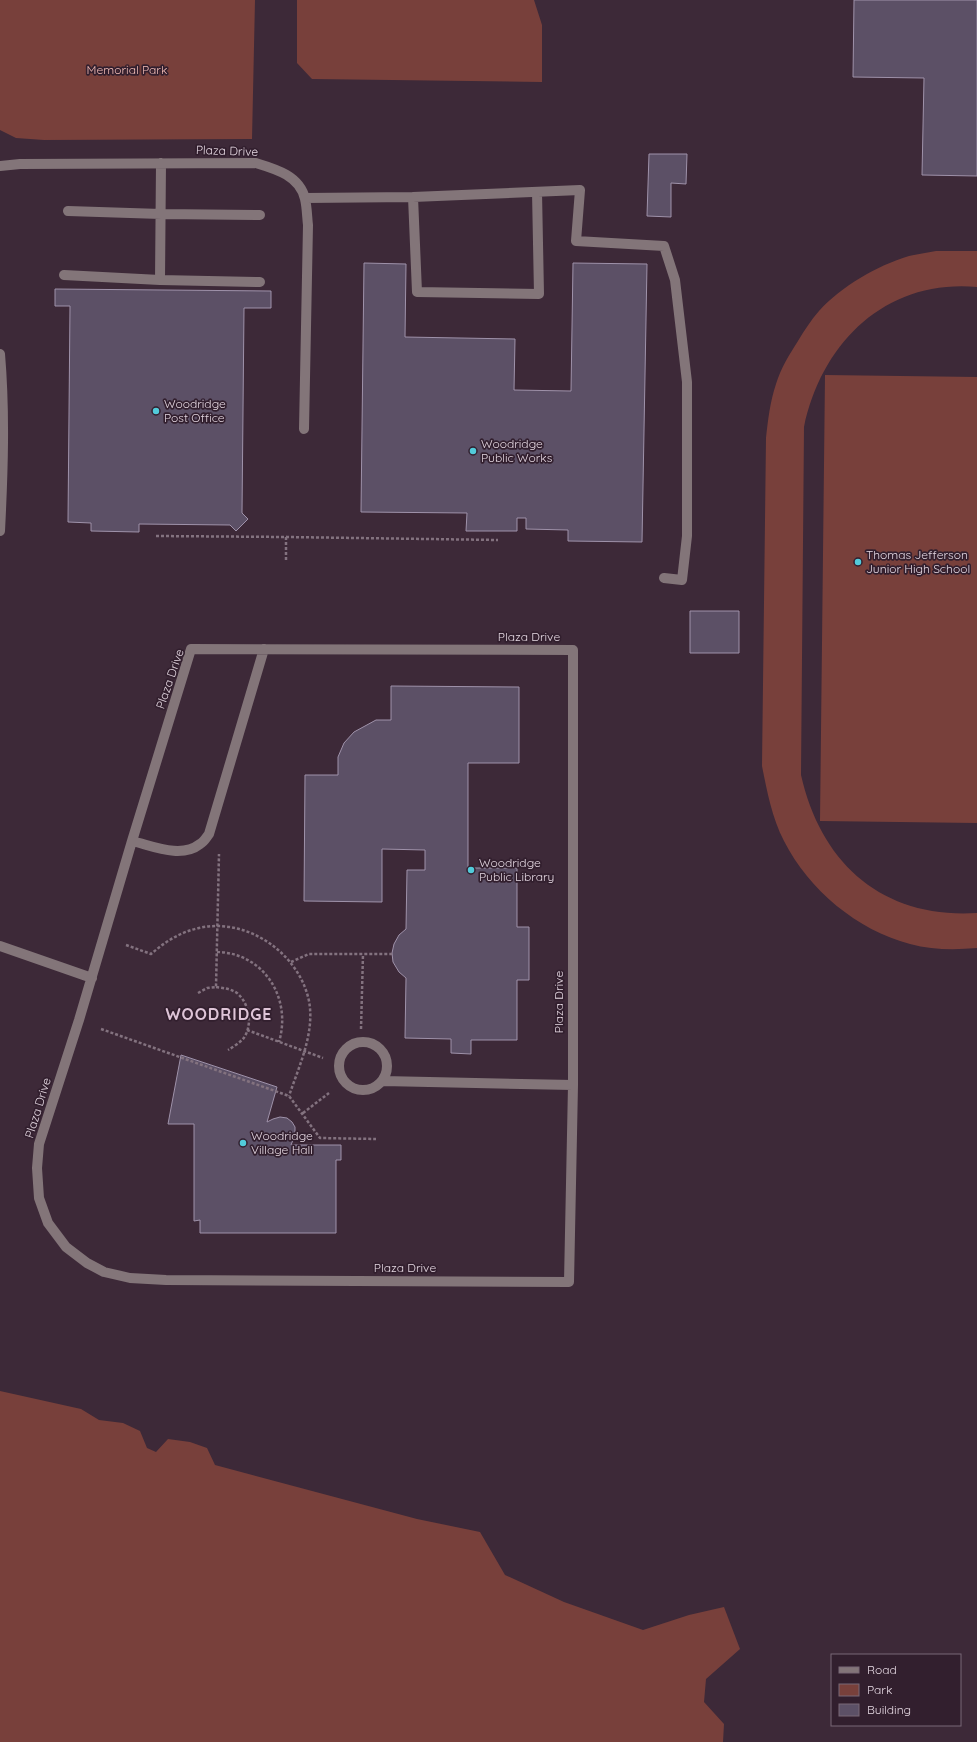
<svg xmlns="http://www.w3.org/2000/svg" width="977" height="1742" font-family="Quicksand,sans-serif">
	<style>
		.green { fill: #78403b }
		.building { fill: #5c5066; stroke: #9f92aa }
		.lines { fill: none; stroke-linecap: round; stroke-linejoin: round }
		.path { stroke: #83727f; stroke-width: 2.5; stroke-dasharray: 3 2; stroke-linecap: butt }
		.minor { stroke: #837579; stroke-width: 10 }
		.poi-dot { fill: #52cbda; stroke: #321f2e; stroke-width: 1.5 }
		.labels { text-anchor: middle; stroke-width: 3.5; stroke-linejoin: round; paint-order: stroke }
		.park-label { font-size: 12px; fill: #f4beb7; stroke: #321f2e }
		.street-label { font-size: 12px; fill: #e4d7e1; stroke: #321f2e }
		.poi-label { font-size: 12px; fill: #e4d7e1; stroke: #321f2e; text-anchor: start }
		.district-label { font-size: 16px; font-weight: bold; letter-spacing: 1px; fill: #dec4d7; stroke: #321f2e }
	</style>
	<rect width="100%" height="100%" fill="#3d2938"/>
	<path class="green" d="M0,0H255L252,139L44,140L16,138L0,130Z
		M297,0H534L542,25V82L312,79L297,63Z
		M936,251H977V287C886,279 822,342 804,427L801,775C821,864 883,919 977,913V948C955,950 932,950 910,944C857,930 809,890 784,841C772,818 767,791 762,766L766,438C768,420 770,402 776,384C781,368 789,355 798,341C804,331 811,320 819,311C842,286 876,266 909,256C917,254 927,253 936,251Z
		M825,375L977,377V823L820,821Z
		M0,1391L81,1409L99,1420L123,1423L140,1431L147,1448L156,1452L168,1439L190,1442L207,1448L215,1465L417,1519L480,1532L505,1575L564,1602L643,1630L689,1615L724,1607L740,1649L706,1679L704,1702L724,1724L723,1742H0Z"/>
	<path class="building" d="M854,0H977V176L922,175L924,78L853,77Z
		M649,154H687L686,184L671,183V217L647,216Z
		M364,263L406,264L405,337L515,339L514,390L571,391L573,263L647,264L642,542L568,541V530L526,529V518H517V531H466L467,513L361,512Z
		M55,289L271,291V308H244L242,513L248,519L236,531L230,525L139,524V532L91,531V523L68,522L70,306H55Z
		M690,611H739V653H690Z
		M391,686L519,687V763H468V868H517V927H529V980H517V1040H471V1054L451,1053V1039L405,1038L406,978L399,972L393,962L392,953L394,944L399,935L406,929L407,870H425V850L382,849V902L304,901L305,775H338V757L344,743L354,732L376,720H391Z
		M181,1055L277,1087L267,1122L273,1119L280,1117L287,1118L292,1122L295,1127V1135L291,1145H341V1160H336V1233H200V1220L194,1221V1124H168Z"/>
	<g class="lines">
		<path class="path" d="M156,536L286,537V562
			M286,537L498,540
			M126,945L151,954C165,942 180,932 199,928C247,917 299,953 309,1001C315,1033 299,1066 289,1096
			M217,952C264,953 292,998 279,1042
			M291,962L309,954H392
			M216,987C224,988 231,989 237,993C250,1004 253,1026 243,1039C239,1043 233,1047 228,1050
			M198,993L207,988L216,987L219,854
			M101,1029L289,1096L320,1138L376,1139
			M361,1029L363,954
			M247,1030L323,1058
			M303,1113L329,1093"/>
		<path class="minor" d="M0,166L20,164L256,163C276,169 300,176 305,199C307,207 307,217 308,225L304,429
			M413,197L417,292L539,294L537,192
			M305,198L413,197L580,190L576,241L664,246L675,280L687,382V536L682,580L664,578
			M68,211L161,214L260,215
			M64,275L160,280L161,163
			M160,280L260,282
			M0,354C5,413 3,472 0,531
			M191,649L573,650V1085L569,1282L166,1280L130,1278L104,1272L87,1263L66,1247L48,1223L39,1198L37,1168L39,1144L79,1020L132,841Z
			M132,841C153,846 181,859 200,844C204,842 206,838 209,834L264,649
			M0,946L92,978
			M339 1066a24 24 0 1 1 48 0a24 24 0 1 1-48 0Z
			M383,1081L573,1085"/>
	</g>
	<g class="poi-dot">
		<circle cx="156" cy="411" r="4"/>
		<circle cx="473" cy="451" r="4"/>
		<circle cx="858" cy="562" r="4"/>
		<circle cx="471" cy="870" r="4"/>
		<circle cx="243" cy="1143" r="4"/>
	</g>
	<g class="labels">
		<g class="park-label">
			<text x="127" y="74">Memorial Park</text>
		</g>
		<g class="street-label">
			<text transform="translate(227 151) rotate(2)" y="4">Plaza Drive</text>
			<text x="529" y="641">Plaza Drive</text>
			<text transform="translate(170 679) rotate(-71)" y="4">Plaza Drive</text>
			<text transform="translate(559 1002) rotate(-90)" y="4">Plaza Drive</text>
			<text transform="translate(38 1108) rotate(-73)" y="4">Plaza Drive</text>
			<text x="405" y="1272">Plaza Drive</text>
		</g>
		<g class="poi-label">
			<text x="164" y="408">Woodridge<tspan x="164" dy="14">Post Office</tspan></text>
			<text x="481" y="448">Woodridge<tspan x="481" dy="14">Public Works</tspan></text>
			<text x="866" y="559">Thomas Jefferson<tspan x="866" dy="14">Junior High School</tspan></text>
			<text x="479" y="867">Woodridge<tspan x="479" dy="14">Public Library</tspan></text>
			<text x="251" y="1140">Woodridge<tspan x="251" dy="14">Village Hall</tspan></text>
		</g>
		<g class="district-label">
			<text x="219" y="1020">WOODRIDGE</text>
		</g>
	</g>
	<rect x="831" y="1654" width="130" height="72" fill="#321f2e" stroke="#796976"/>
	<rect x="839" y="1667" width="20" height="6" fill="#837579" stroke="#796976"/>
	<text x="867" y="1674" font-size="12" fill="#e4d7e1">Road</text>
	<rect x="839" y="1684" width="20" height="12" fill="#78403b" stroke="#796976"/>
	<text x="867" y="1694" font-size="12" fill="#e4d7e1">Park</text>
	<rect x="839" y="1704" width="20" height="12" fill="#5c5066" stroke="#796976"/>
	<text x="867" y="1714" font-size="12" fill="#e4d7e1">Building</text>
</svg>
